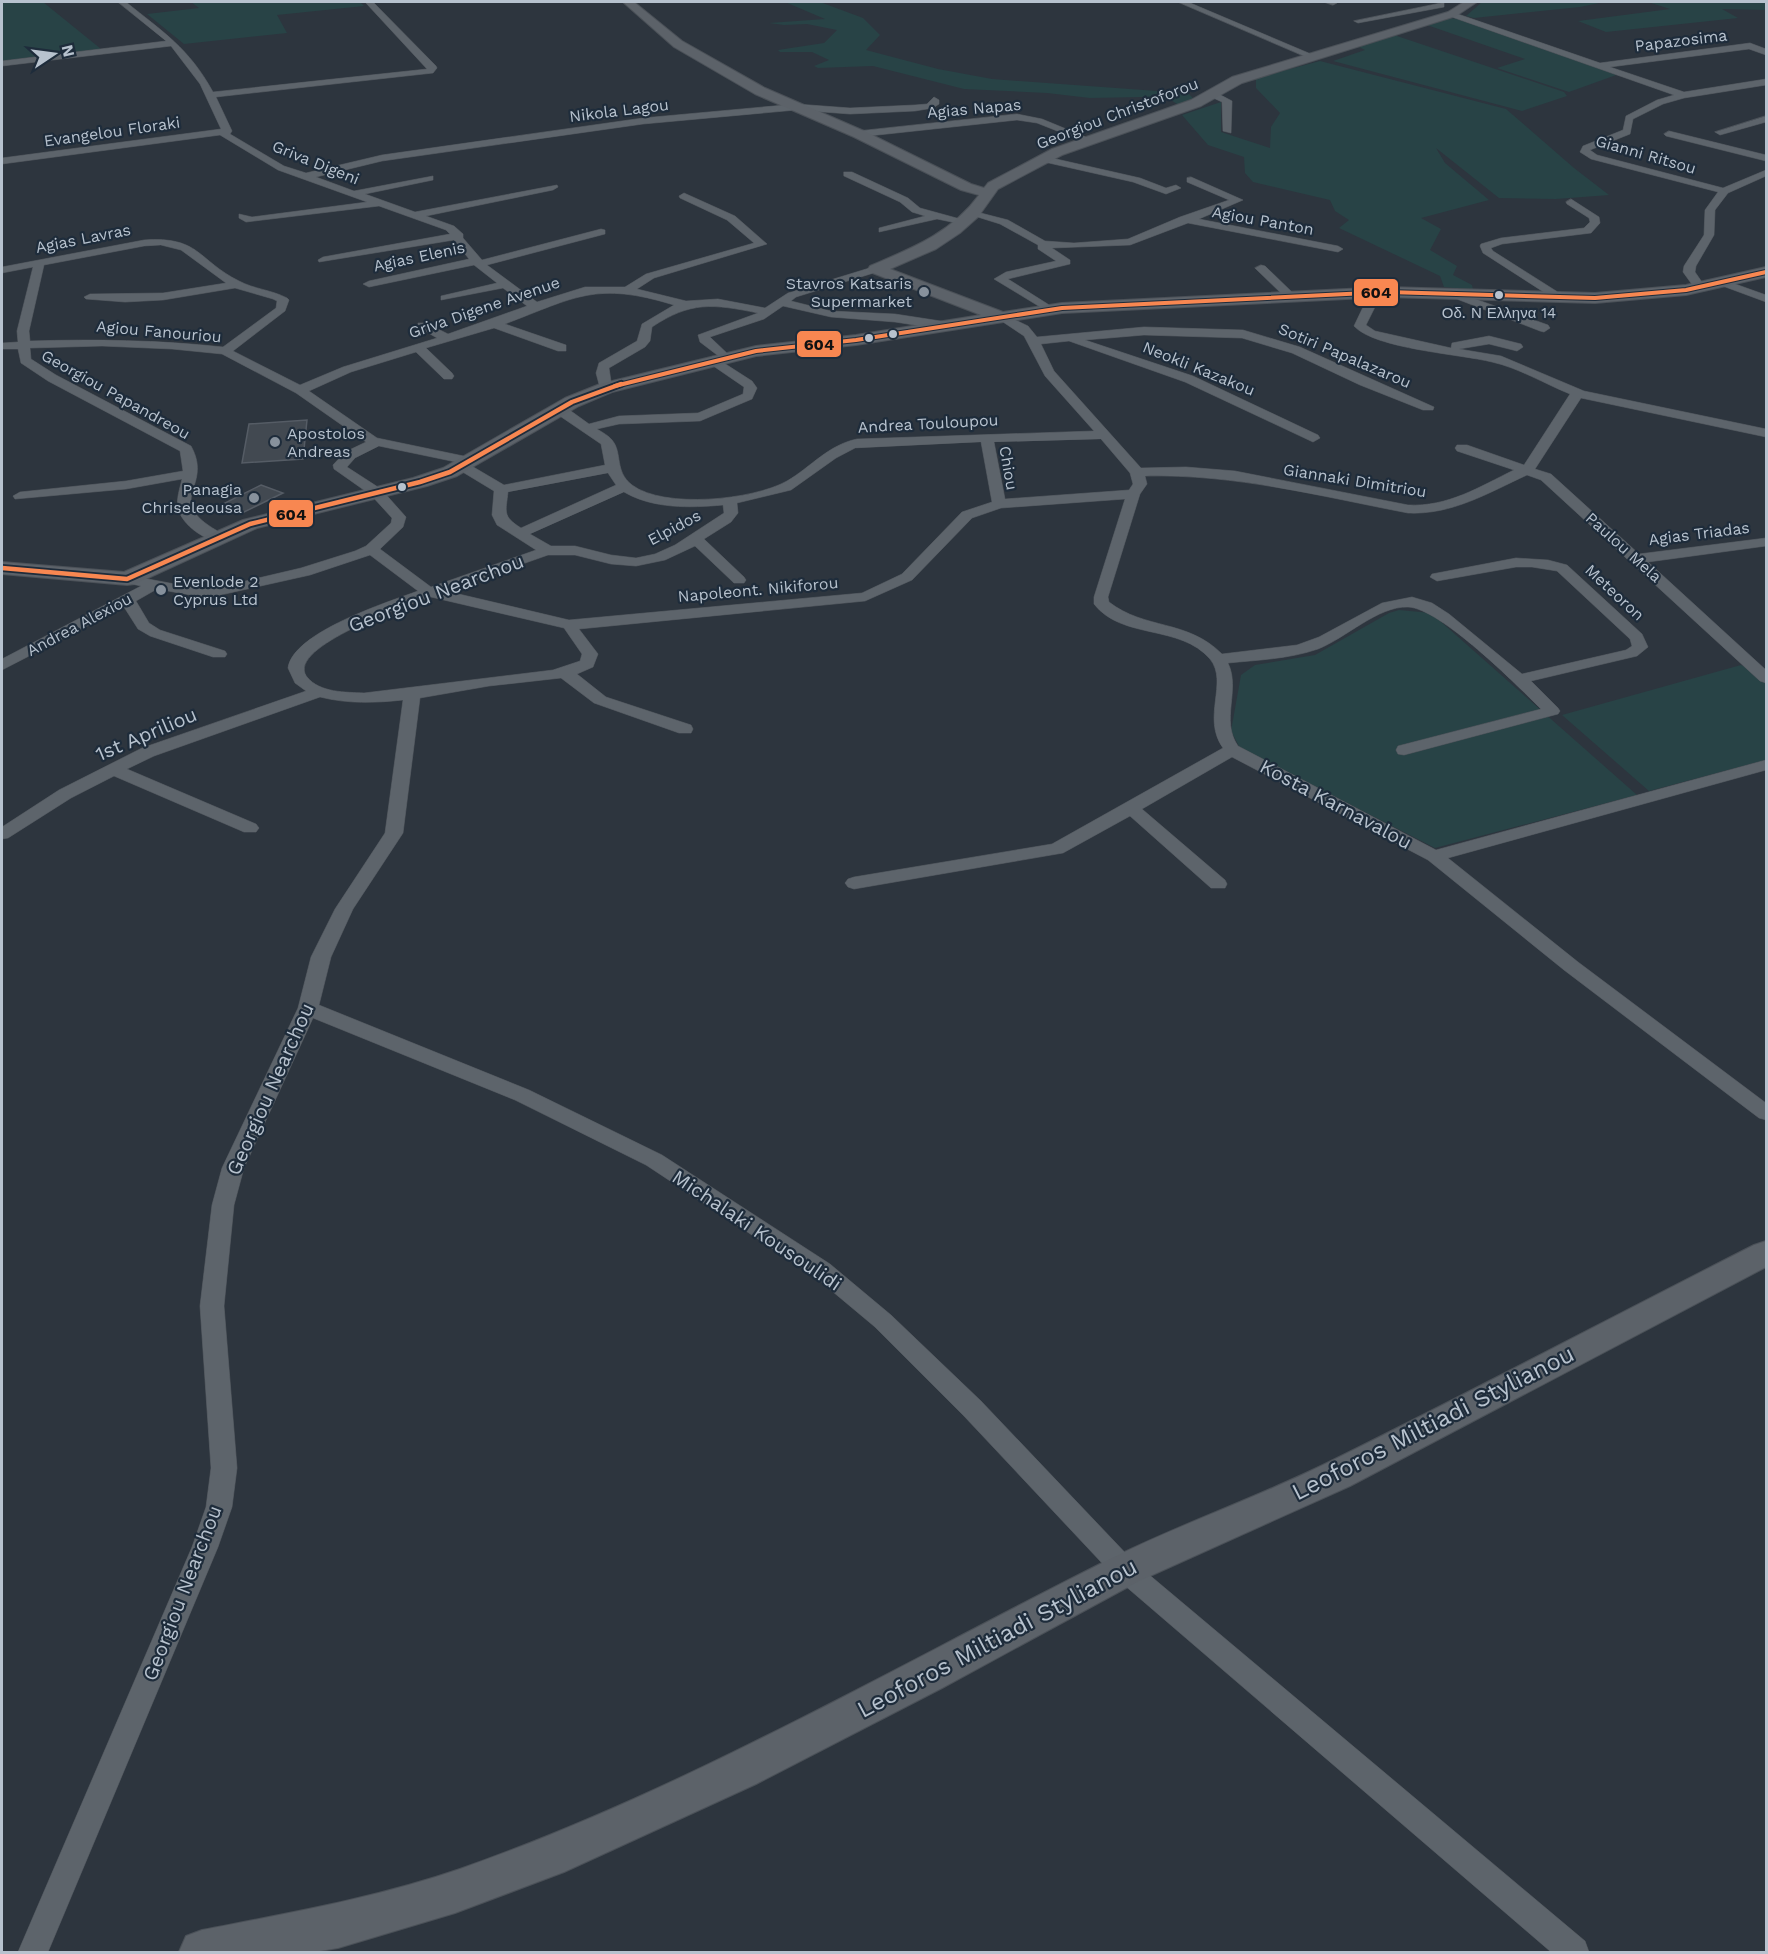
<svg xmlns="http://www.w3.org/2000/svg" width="1768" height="1954" font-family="'Work Sans',sans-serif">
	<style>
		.green { fill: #284346 }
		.building { fill: #424951; stroke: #555c65; stroke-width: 1.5 }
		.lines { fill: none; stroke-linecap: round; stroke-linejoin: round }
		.street-casing { stroke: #4b5158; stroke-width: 1 }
		.secondary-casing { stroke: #4b5158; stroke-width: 2 }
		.street { fill: #5d646b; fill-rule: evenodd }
		.secondary { fill: #5c6269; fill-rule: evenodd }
		.bus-1-far1-casing { stroke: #1e2c3b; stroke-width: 6 }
		.bus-1-casing { stroke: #1e2c3b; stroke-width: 8 }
		.bus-1-far1 { stroke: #f88751; stroke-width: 4 }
		.bus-1 { stroke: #f88751; stroke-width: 4.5 }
		.poi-dot { fill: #87919c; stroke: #1e2c3b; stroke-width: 2 }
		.bus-dot { fill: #b7c2ce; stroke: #1e2c3b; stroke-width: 2 }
		.labels { text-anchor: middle; stroke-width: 4.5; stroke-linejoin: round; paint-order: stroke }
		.far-bus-label { font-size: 15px; fill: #b7c2ce; stroke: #1e2c3b }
		.far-street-label { font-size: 16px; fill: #b7c2ce; stroke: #1e2c3b }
		.far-poi-label { font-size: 16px; fill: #b7c2ce; stroke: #1e2c3b; text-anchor: end }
		.street-label { font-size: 20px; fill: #b7c2ce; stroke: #1e2c3b }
		.near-street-label { font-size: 24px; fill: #b7c2ce; stroke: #1e2c3b }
		.line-badge { stroke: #1e2c3b; stroke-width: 2 }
		.pale-badge-label { font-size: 16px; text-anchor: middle; font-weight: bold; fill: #111 }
	</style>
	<rect width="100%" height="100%" fill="#2d353e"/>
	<path class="green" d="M2,2H43L101,49L2,62Z
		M191,2H360L364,6L277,15L287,33L184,44L147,14L199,8Z
		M785,2H820L863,18L880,35L866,50L938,69L992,79L1171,92L1189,94L1194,99L1180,106L1171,100L1143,97L1090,98L1047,93L964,89L873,66L818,68L814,66L829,60L812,52H780L778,50L824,43L837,30L807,24L784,25L769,23L825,19Z
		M1482,2H1604L1580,7L1474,18L1466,16Z
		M1648,2H1766V10L1722,9L1738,18L1606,32L1578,21L1670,9Z
		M1447,18L1460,19L1619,74L1569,92L1497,68L1525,59L1427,25Z
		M1394,35L1564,92L1567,96L1522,111L1333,61L1365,50L1357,46Z
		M1320,61L1506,109L1574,168L1609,195L1556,199L1499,198L1436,148L1445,163L1489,200L1421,218L1441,229L1430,250L1457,266L1453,275L1472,285L1473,290L1444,287L1440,276L1339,228L1349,220L1335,211L1330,200L1253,182L1245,173L1244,157L1208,145L1182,115L1221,102V132L1270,148L1271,127L1280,113L1256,88V78Z
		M1399,610L1431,613L1637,795L1435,848L1240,748L1231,731L1241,675L1255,665L1315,655L1389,613Z
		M1741,665L1751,669L1766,684V760L1649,791L1562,715Z"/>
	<path class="building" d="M307,420L303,459L242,463L249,424Z
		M261,485L283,493L240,514L217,507Z"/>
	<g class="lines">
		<g class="street-casing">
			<path id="street" d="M118,2H126C163,32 189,48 213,92L427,69L365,2H373L436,66L437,68L433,73L216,97L232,131L230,134L284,166L306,173L382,155L643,118L796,104L850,108L915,105L927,104L934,97L939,100V104L933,108L915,111L850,114L796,110L643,124L382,161L316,177L354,191L433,176V180L365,194L415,212L557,185L558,187L553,190L426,216L454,226L463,234V238L482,260L601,229L605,230V234L487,265L537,302L585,287H625L646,274L754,243L727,220L680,198L679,196L684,193L735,216L767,244L654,278L637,289L686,301L718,299L765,308L788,293L876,266L882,269L880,271L796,297L791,301L831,311L895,314L947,322L953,326L947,330L895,322L831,317L783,306L764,319L710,337L731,357L725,361L700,342L698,335L758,313C713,304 691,301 652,327L650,341L645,347L609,368L612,388L606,392L600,388L596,373L599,363L637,341L642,324L674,305C596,281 576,297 505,324L566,345V351H558L494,328L426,348L452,373L454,376L452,379H444L416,352L351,372L309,391L377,438L473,458L475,461L470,465L504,485L605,465L601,444L554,412L553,409L554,406H564L589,424L619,416L698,413L743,394L744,387L709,363L707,360L713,356L752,381L757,388L752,399L700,421L619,424L597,429C602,432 609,436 612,440C623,453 614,471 632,485C664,509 753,500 787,481C811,467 828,445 857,439L1094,431L1045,376L1024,336L997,318L1003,314L1028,326L1037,337L1144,327L1243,330L1300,347L1434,407L1433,410H1423L1360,385L1292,353L1242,338L1144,335L1085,340L1193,376L1318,435L1320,438L1313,442L1185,382L1069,341L1041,344L1054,371L1141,468L1186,467L1235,471L1408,505C1448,507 1479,487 1514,470L1457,451L1455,448L1457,445H1467L1524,465L1570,394C1545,384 1519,368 1492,362C1460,354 1375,349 1354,326L1364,305L1359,293L1365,290L1369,291L1376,305L1366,325L1375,331L1451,348L1452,343L1489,336L1521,344L1523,347L1517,351L1489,344L1459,349L1501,356L1584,391L1766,429V437L1581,398L1535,469L1551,474L1639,554L1766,538V546L1648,562L1766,670V683L1760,681L1541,480L1527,475C1488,493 1452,515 1408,513C1319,496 1236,474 1145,476L1147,484L1140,494L1108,597L1109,602C1145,630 1187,619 1222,654L1297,645L1319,637L1382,603L1412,597L1432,603L1449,614L1522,674L1626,650L1632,646L1630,639L1557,571L1532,567H1516L1437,581L1430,577L1432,574L1516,558L1548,560L1567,565L1642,634L1648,647L1637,656L1531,681L1558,708L1560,711L1558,714L1404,755L1398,754L1396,750L1398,746L1541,709C1517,685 1440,608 1408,607C1378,606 1346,638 1318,649C1289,659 1258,660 1228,663C1241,690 1220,720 1238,746L1436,850L1766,760V770L1448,858L1578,962L1766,1103V1120L1759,1118L1564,970L1428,860L1232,757L1142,809L1225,880L1227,884L1225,888H1211L1130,816L1063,853L854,889L848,887L845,883L848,879L854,877L1052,844L1223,748C1201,717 1229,683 1210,659C1180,624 1122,640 1094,604V597L1125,499L1001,508L972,518L912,580L865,601L579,629L598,654L593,667L577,674L606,697L691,725L693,729L691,733H679L594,703L561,678L489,686L420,698L403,833L353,909L331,957L319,1005L529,1090L662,1155L830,1264L891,1315L981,1401L1134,1562L1585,1941L1589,1952H1551L1116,1578L963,1415L875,1327L814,1276L646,1165L515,1100L313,1018L244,1168L234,1205L224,1306L237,1468L232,1507L218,1547L48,1952H18L192,1547L206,1507L211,1468L200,1306L212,1205L222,1168L298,1008L311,957L335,909L385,833L403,700C375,703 348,704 320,697L154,756L127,769L256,824L259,828L256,832H244L114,776L71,798L8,838L2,839V827L59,790L142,748L306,691L295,683L288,668C293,632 388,602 418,591L370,555L310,575L216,596L201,597L157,589L136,601L149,623L160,630L225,651L227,654L225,657H213L150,636L138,629L124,607L2,670V659L141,586L122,582L120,579L122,576L127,575L201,589L216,588L301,568L355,551L366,546L391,523L392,518L371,495L334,469L333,465L345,452L366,442L296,393L222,354L172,349L102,346L30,348L31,359L56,375L191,446C215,489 159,500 223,534L225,537L223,540C207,544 181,524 178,508C176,499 180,488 182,479L126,489L15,499L13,496L20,492L126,481L183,471L180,451L48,381L21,363L18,349H2V343L18,342L17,331L33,267L2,273V267L144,240C200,236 197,260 239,281C254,289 272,290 287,298L289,300L285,311L233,351L300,385L343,367L437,338L418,327V323H426L448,334L527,306L503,288L441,300V296L497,283L474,265L369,287L363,284L369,281L469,259L454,240L319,262L318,260L323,257L450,234L446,230L379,206L246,222L239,218V214L252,217L367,202L278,170L220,135L2,164V158L221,129L200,84L171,46L2,66V61L166,41ZM161,245L181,250L226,283L163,293L90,294L84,297L86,299L125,302L163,300L235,288L273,299L277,301L276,308L223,347C158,340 95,339 30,341L29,331L44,265L144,246ZM1101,439L1130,473L1133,484L1129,490L1005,499L994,442ZM981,442L992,502L962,512L902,574L862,593L569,620L446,591L548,555H575L611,564L636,566L665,560L695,546L734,583H744L746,580L744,577L704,539L731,522L738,513L737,503L791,490L836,458L855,448ZM379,446L456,462L454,465L456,468L494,491L492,515L497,525L536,550L431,587L380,549L403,527L406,517L381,489L347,467L355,458ZM608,473L616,485L521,528C502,516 506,512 508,492ZM624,492C653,509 690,508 723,505L724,513L675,545L655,554L636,558L611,555L575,546H551L530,534ZM431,597L564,628L582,654L580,661L553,670L364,693C346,692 320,693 307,677C284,647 411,604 431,597Z
				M1178,2H1188L1318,57L1311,59Z
				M1324,2H1336L1337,3L1333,5Z
				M1441,3H1444V7L1358,23L1354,21Z
				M1452,12L1600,63L1750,43L1766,49V55L1749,49L1610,67L1684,92L1766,79V85L1684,98L1663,104L1633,119L1630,134L1590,150L1597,155L1723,188L1766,170V176L1728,193L1715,210L1714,235L1696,266L1695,272L1706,288L1704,290H1696L1683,272L1684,266L1704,235L1705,210L1718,192L1591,159L1580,152L1583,146L1623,130L1626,116L1657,100L1674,95L1449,16V12Z
				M1209,92H1215L1232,101L1231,133L1223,131L1222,102L1209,96Z
				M1017,114L1042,119L1093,140L1085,142L1037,123L1017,120L859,137L854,134L859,131Z
				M1766,116V122L1720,135L1715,132Z
				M1669,131L1766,155V161L1666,136L1664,134Z
				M1043,156L1140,178L1166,188L1176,185L1181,188L1166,194L1133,182L1040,161V157Z
				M844,172H852L908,198L920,208L971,222L966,225L937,219L879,232V228L925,216L912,212L900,202L844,176Z
				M1191,177L1243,200L1199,219L1338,246L1343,249L1338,252L1188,223L1130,245L1052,248L1070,260V264L1008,279L1054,308V312L1050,313L994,279L1006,272L1056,261L1038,249V245L1000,224L968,214L973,211L1008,220L1045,241L1074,243L1128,239L1180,217L1229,200L1187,182V178Z
				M1571,199L1599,217L1600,223L1591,233L1502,244L1491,248L1493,251L1564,296V300H1556L1483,253L1480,246L1481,244L1501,238L1584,228L1590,222L1589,218L1567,204L1566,202Z
				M1261,265L1265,266L1295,295V299H1287L1257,270L1255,268Z
				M1724,280L1766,295V302L1720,285L1718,283Z
				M1453,291L1548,325L1550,328L1544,332L1540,331L1449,296V292Z"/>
		</g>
		<g class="secondary-casing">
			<path id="secondary" d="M623,2H634L682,41L765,88L864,131L971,184L984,188L988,183L1052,149L1191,100L1232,77L1448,12L1464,2H1477L1456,16L1242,83L1201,106L1062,155L998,189L978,217L960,233L936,249L890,269L1003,312L1062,303L1387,287L1595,293L1686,285L1766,267V277L1686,295L1595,303L1387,297L1062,313L856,345L756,356L612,392L579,406L457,476L427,486L257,528L135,584L127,585L2,574V562L124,572L243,520L413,478L443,468L565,398L600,384L756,346L856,335L981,315L870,272L868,269L870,266C912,248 951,233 979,195L961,190L854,137L755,94L674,47Z
				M1766,1241V1267L1350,1486L1139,1581L942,1688L756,1784L564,1872L455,1913L338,1948L314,1952H179L186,1936L202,1930C289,1913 376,1898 460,1869C687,1789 894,1667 1108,1560C1180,1524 1256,1498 1327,1463C1471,1392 1612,1317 1754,1245Z"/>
		</g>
		<use href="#street" class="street"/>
		<use href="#secondary" class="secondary"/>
		<g class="bus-1-far1-casing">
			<path id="bus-1-far1" d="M615,386L756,351L856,340L1062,308L1387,292L1595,298L1686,290L1766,272"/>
		</g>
		<g class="bus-1-casing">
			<path id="bus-1" d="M2,568L127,579L250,524L420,482L450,472L572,402L621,384"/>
		</g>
		<use href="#bus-1-far1" class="bus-1-far1"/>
		<use href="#bus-1" class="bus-1"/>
	</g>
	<g class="poi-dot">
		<circle cx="924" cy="292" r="6"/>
		<circle cx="275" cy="442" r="6"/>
		<circle cx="254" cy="498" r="6"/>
		<circle cx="161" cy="590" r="6"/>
	</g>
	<g class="bus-dot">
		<circle cx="1499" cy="295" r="5"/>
		<circle cx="893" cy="334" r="5"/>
		<circle cx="869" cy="338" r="5"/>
		<circle cx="402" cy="487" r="5"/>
	</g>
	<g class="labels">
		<g class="far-bus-label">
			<text x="1499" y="318">Οδ. Ν Ελληνα 14</text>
		</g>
		<g class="far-street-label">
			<text transform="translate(1681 40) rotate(-7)" y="6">Papazosima</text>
			<text transform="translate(974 108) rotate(-5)" y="6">Agias Napas</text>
			<text transform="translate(619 110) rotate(-7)" y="6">Nikola Lagou</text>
			<text transform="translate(1117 113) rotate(-21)" y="6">Georgiou Christoforou</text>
			<text transform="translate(112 131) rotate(-8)" y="6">Evangelou Floraki</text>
			<text transform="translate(1646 154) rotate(16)" y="6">Gianni Ritsou</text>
			<text transform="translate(316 162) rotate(22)" y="6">Griva Digeni</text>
			<text transform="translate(1263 220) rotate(10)" y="6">Agiou Panton</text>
			<text transform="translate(83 238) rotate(-11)" y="6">Agias Lavras</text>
			<text transform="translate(419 256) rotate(-12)" y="6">Agias Elenis</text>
			<text transform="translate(484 307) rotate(-19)" y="6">Griva Digene Avenue</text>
			<text transform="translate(159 331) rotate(5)" y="6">Agiou Fanouriou</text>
			<text transform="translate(1345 355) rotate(23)" y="6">Sotiri Papalazarou</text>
			<text transform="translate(1199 368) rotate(22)" y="6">Neokli Kazakou</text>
			<text transform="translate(116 394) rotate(29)" y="6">Georgiou Papandreou</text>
			<text transform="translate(928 423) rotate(-3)" y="6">Andrea Touloupou</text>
			<text transform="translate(1009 468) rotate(80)" y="6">Chiou</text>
			<text transform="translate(1355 480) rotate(9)" y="6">Giannaki Dimitriou</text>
			<text transform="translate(674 527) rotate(-28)" y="6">Elpidos</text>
			<text transform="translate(1699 533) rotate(-7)" y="6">Agias Triadas</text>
			<text transform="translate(1624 547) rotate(42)" y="6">Paulou Mela</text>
			<text transform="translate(758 589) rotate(-5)" y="6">Napoleont. Nikiforou</text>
			<text transform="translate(1615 592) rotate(43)" y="6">Meteoron</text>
			<text transform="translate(79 624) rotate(-28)" y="6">Andrea Alexiou</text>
		</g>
		<g class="far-poi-label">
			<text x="912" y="289">Stavros Katsaris<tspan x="912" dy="18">Supermarket</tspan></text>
			<text x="287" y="439" text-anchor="start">Apostolos<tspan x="287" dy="18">Andreas</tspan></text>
			<text x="242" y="495">Panagia<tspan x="242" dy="18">Chriseleousa</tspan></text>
			<text x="173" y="587" text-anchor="start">Evenlode 2<tspan x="173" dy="18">Cyprus Ltd</tspan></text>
		</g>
		<g class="street-label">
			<text transform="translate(436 593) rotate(-21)" y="7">Georgiou Nearchou</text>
			<text transform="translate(146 734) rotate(-23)" y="7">1st Apriliou</text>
			<text transform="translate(1336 804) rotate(28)" y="7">Kosta Karnavalou</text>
			<text transform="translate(270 1089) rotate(-66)" y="7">Georgiou Nearchou</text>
			<text transform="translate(757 1230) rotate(34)" y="7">Michalaki Kousoulidi</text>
			<text transform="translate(182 1593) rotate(-69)" y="7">Georgiou Nearchou</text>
		</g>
		<g class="near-street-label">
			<text transform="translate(1433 1423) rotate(-27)" y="8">Leoforos Miltiadi Stylianou</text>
			<text transform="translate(997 1638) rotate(-28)" y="8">Leoforos Miltiadi Stylianou</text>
		</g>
	</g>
	<g class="line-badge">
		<rect x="1353" y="278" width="46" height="29" rx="6" fill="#f88751"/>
		<rect x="796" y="330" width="46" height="28" rx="6" fill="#f88751"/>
		<rect x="268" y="499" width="46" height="29" rx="6" fill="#f88751"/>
	</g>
	<g class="pale-badge-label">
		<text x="1376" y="298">604</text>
		<text x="819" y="350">604</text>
		<text x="291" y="520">604</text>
	</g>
	<rect width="1768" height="1954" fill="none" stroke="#b7c2ce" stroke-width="6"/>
	<g transform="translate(54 54) rotate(77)" stroke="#1e2c3b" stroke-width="4.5" paint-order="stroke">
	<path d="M0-4.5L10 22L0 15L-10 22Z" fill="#b7c2ce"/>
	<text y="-9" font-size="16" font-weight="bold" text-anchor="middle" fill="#b7c2ce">N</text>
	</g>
</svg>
